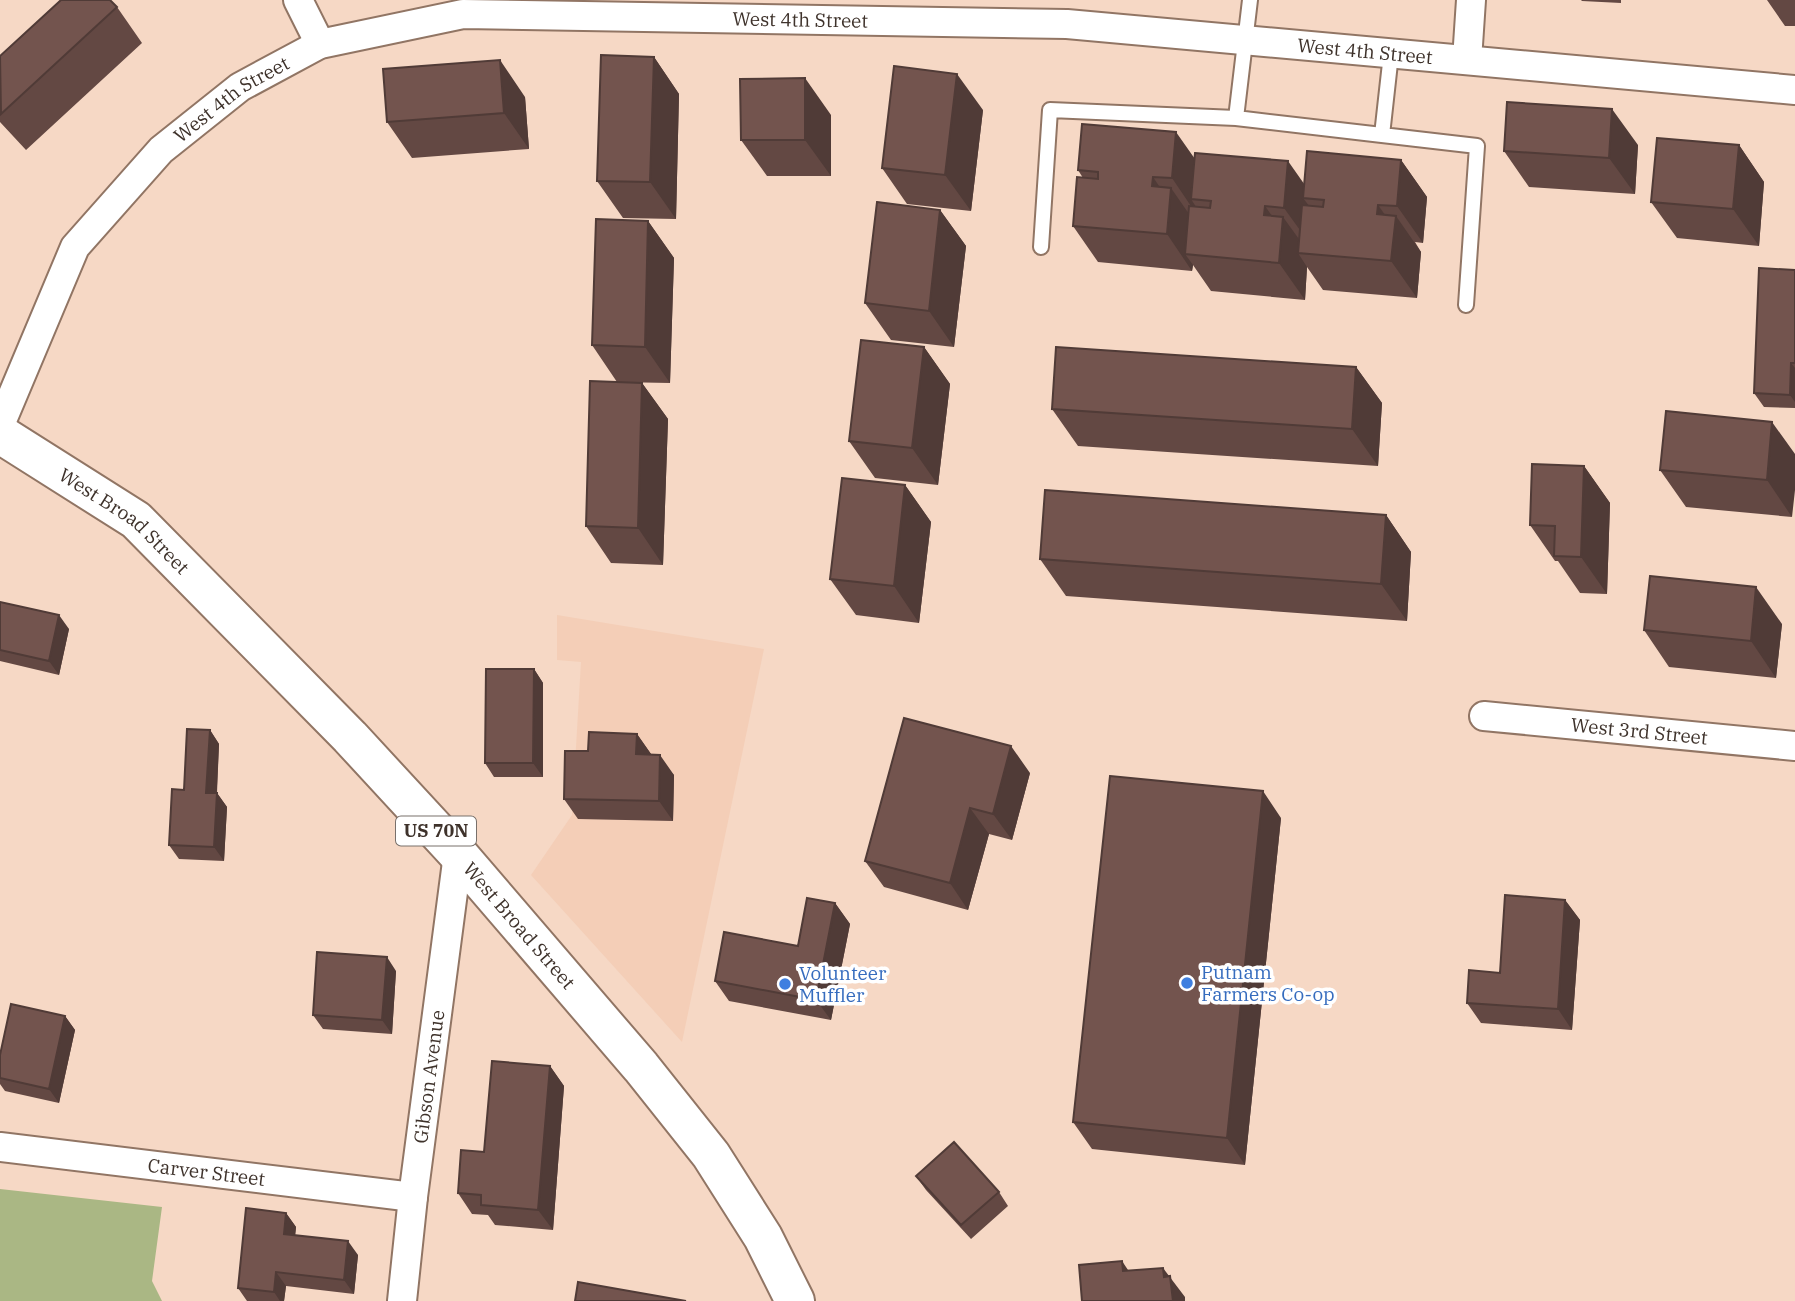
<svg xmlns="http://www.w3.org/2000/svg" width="1795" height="1301" font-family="'IBM Plex Serif',serif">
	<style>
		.built { fill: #f4ceb7 }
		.green { fill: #aab784 }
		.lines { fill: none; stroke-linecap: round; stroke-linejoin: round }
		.service-casing { stroke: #917564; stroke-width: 18 }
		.minor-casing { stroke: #917564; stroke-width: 32 }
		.primary-casing { stroke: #917564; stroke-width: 42 }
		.service { stroke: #fff; stroke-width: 14 }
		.minor { stroke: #fff; stroke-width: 28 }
		.primary { stroke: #fff; stroke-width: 38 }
		.wall { fill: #634843 }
		.shaded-wall { fill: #503b37 }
		.building { fill: #73544e; stroke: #503b37; stroke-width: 2 }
		.shop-dot { fill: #3f7fe0; stroke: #fff; stroke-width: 2.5 }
		.labels { text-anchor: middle; stroke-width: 7; stroke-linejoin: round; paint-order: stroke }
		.shield { fill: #fff; stroke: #78706b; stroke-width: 2 }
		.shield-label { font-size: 18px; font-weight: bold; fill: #3e322b }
		.street-label { font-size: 19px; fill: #3e322b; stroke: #fff }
		.shop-label { font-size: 19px; fill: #366cbe; stroke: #fff; text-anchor: start }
	</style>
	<rect width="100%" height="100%" fill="#f6d8c5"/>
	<path class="built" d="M557,615L764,649L682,1042L531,875L572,815L581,662L557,660Z"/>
	<path class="green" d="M0,1189L162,1207L152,1281L162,1301H0Z"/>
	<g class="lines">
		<g class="service-casing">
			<path id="service" d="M1250,0L1236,118L1382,135L1391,54
				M1382,135L1477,146L1466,305
				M1041,247L1050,110L1236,118"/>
		</g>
		<g class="minor-casing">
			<g id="minor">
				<path d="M298,0L320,44"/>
				<path d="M1467,60L1471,0"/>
				<path id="s1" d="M0,425L75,247L161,150L240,87L320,44L463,14L1067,24L1795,90"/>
				<path id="s2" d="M1484,716L1795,746"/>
				<path id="s3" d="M0,1147L413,1197"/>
				<path id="s4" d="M402,1301L413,1197L458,854"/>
			</g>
		</g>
		<g class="primary-casing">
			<g id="primary">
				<path id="s5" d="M0,434L136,520L350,737L458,854L641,1067L711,1155L763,1237L795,1301"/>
			</g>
		</g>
		<use href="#service" class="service"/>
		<use href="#minor" class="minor"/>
		<use href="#primary" class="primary"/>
	</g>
	<path class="wall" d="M1581,0H1621V3L1582,1Z
		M1767,0H1795V26H1785Z
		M117,7L142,43L26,150L0,122V56Z
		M654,57L679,94L676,219L623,218L597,181Z
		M525,97L529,149L412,158L387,122Z
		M983,110L971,211L907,204L882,168Z
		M831,115V176H767L741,140Z
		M1638,145L1635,194L1529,187L1504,151Z
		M1739,145L1764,182L1759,246L1677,238L1651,202Z
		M1194,158L1304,184L1401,160L1427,197L1423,243L1415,242L1421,252L1417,298L1323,290L1307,267L1305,300L1211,291L1193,265L1192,271L1098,262L1073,226L1083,178L1078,170Z
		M940,210L966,246L954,347L891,340L865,303Z
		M648,221L674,258L670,383L617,382L592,345Z
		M1795,270V408L1764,407L1754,393Z
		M924,347L950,384L938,485L875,478L849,441Z
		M1356,367L1382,403L1378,466L1078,446L1052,409Z
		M642,383L668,419L663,565L611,563L586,526Z
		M1772,422L1792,517L1686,507L1660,470Z
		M1584,466L1610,503L1607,594L1580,593L1558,561H1555L1530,525Z
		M905,485L931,522L919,623L856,615L830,579Z
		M1386,515L1411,552L1407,621L1066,596L1040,559Z
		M0,602L69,629L59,675L0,661Z
		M1782,624L1776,678L1669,667L1644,630Z
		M534,669L543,683V777H494L485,763Z
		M210,730L219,744L217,793L227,807L224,861L179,859L169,845L184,790Z
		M637,734L651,754L674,775L673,821L578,819L564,799L588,751Z
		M1030,773L1012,840L989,834L968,910L884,887L865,861Z
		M1281,818L1245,1165L1092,1149L1073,1122Z
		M1565,900L1580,920L1572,1030L1481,1023L1467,1003L1500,973Z
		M835,903L850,924L831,1020L729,1001L715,981L798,946Z
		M396,971L392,1034L323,1029L313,1015Z
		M65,1016L75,1030L59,1103L5,1091L0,1084V1055Z
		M550,1066L564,1086L553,1230L495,1225L488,1215L472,1214L458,1193L484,1152Z
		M916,1176L999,1192L1008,1206L971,1239L926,1190Z
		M286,1213L296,1227L295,1235L358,1255L354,1294L286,1286L284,1301H247L238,1288Z"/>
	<path class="shaded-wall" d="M654,57L679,94L676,219L650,182Z
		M500,60L525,97L529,149L504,113Z
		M957,74L983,110L971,211L945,175Z
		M805,78L831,115V176L805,140Z
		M1612,109L1638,145L1635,194L1609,158Z
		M1176,132L1202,169L1191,199L1198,210L1197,215L1172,178Z
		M1739,145L1764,182L1759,246L1733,209Z
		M1401,160L1427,197L1423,243L1397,206Z
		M1288,161L1314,198H1303L1313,211L1310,244L1284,208Z
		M1153,177L1169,201L1171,188L1196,224L1185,254L1193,265L1192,271L1167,234L1152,186Z
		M1378,205L1395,229L1396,216L1421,252L1417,298L1391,261L1377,214Z
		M1265,206L1282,230L1283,217L1309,253H1298L1307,267L1305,300L1279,263L1264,215Z
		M940,210L966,246L954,347L929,311Z
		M648,221L674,258L670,383L645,347Z
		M924,347L950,384L938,485L912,448Z
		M1791,363L1795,368V402L1790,395Z
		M1356,367L1382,403L1378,466L1352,429Z
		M642,383L668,419L663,565L638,528Z
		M1772,422L1795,454V490L1792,517L1767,480Z
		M1584,466L1610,503L1607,594L1581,557Z
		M905,485L931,522L919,623L894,586Z
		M1386,515L1411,552L1407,621L1381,584Z
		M1756,587L1782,624L1776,678L1751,641Z
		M59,615L69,629L59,675L49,661Z
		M534,669L543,683V777L533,763Z
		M210,730L219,744L216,807L206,793Z
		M637,734L651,754H636Z
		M1011,746L1030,773L1012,840L993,814Z
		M660,755L674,775L673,821L659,801Z
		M1263,791L1281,818L1245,1165L1227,1138Z
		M217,793L227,807L224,861L214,847Z
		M970,808L989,834L968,910L950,883Z
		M1565,900L1580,920L1572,1030L1558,1009Z
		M835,903L850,924L831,1020L816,1000Z
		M387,957L396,971L392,1034L382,1020Z
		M65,1016L75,1030L59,1103L49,1089Z
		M550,1066L564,1086L553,1230L538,1210Z
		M286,1213L296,1227L294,1248L284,1234Z
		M348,1241L358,1255L354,1294L344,1280Z
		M1122,1261L1136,1282L1123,1271Z
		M1163,1268L1185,1297V1301H1173L1164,1277Z
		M276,1272L286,1286L284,1301H280L274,1292Z"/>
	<path class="building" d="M61,0H110L117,7L1,114L0,56Z
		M601,55L654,57L650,182L597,181Z
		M500,60L504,113L387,122L383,69Z
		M894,66L957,74L945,175L882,168Z
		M805,78V140H741L740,79Z
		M1507,102L1612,109L1609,158L1504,151Z
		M1082,124L1176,132L1172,178L1153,177L1152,186L1171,188L1167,234L1073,226L1077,177L1098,179V172L1078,170Z
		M1657,138L1739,145L1733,209L1651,202Z
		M1307,151L1401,160L1397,206L1378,205L1377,214L1396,216L1391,261L1298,253L1302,205L1323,207L1324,200L1303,198Z
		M1195,153L1288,161L1284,208L1265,206L1264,215L1283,217L1279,263L1185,254L1189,206L1210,208L1211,201L1191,199Z
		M877,202L940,210L929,311L865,303Z
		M596,219L648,221L645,347L592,345Z
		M1759,268L1795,270V363H1791L1790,395L1754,393Z
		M861,340L924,347L912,448L849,441Z
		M1056,347L1356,367L1352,429L1052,409Z
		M590,381L642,383L638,528L586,526Z
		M1666,411L1772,422L1767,480L1660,470Z
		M1532,464L1584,466L1581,557L1554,556L1555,526L1530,525Z
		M842,478L905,485L894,586L830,579Z
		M1045,490L1386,515L1381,584L1040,559Z
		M1650,576L1756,587L1751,641L1644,630Z
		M0,602L59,615L49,661L0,650Z
		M486,669H534L533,763H485Z
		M904,718L1011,746L993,814L970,808L950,883L865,861Z
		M187,729L210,730L206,793H217L214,847L169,845L172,789L184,790Z
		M589,732L637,734L636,754L660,755L659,801L564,799L565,751H588Z
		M1110,776L1263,791L1227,1138L1073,1122Z
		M1505,895L1565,900L1558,1009L1467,1003L1469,970L1500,973Z
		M807,898L835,903L816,1000L715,981L724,932L798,946Z
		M317,952L387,957L382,1020L313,1015Z
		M11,1004L65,1016L49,1089L0,1078V1055Z
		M492,1061L550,1066L538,1210L481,1205V1195L458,1193L461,1150L484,1152Z
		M954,1142L999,1192L961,1225L916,1176Z
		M246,1208L286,1213L284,1234L348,1241L344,1280L276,1272L274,1292L238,1288Z
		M1122,1261L1123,1271L1163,1268L1164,1277L1170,1276L1173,1301H1082L1079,1265Z
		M578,1282L686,1301H575Z"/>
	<g class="shop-dot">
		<circle cx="1187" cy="983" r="7"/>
		<circle cx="785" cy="984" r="7"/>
	</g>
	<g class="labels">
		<rect class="shield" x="396" y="816.5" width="80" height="29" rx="5"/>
		<g class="shield-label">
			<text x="436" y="837">US 70N</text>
		</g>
		<g class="street-label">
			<text dy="7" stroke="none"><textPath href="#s1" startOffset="998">West 4th Street</textPath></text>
			<text dy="7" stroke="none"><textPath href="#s1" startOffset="1564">West 4th Street</textPath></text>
			<text dy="7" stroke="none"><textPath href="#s1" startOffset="410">West 4th Street</textPath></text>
			<text dy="7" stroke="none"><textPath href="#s5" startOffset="152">West Broad Street</textPath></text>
			<text dy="7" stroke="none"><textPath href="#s2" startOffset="156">West 3rd Street</textPath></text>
			<text dy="7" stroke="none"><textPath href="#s5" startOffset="719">West Broad Street</textPath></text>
			<text dy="7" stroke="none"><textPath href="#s4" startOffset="226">Gibson Avenue</textPath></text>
			<text dy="7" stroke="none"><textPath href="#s3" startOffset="208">Carver Street</textPath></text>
		</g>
		<g class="shop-label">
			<text x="1201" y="979">Putnam<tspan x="1201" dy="22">Farmers Co-op</tspan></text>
			<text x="799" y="980">Volunteer<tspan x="799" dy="22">Muffler</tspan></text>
		</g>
	</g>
</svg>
